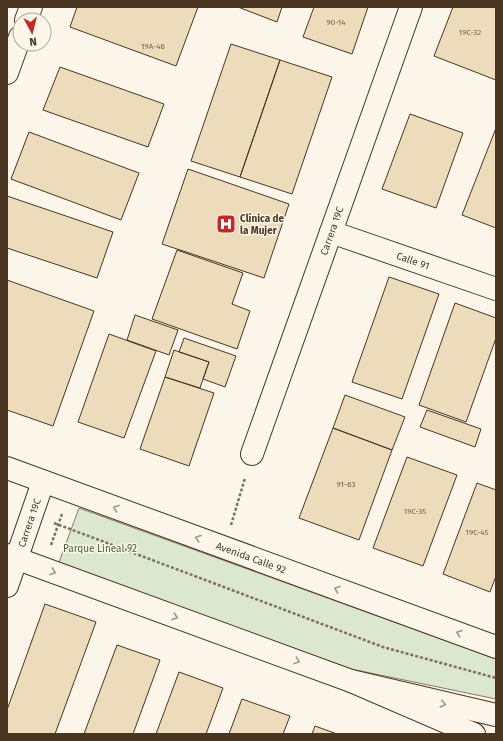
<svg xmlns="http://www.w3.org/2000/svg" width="503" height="741" font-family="'Fira Sans',sans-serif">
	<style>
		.green { fill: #dce7d0; stroke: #887966 }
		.building { fill: #ecdcbc; stroke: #4a3520 }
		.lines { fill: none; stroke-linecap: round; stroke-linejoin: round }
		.minor-casing { stroke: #4a3520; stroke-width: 24 }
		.secondary-casing { stroke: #4a3520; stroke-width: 24 }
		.primary-casing { stroke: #4a3520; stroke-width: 24 }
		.path { stroke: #7f6f5c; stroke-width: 2.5; stroke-dasharray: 3 2; stroke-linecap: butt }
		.minor { stroke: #fbf6e9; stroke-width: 22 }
		.secondary { stroke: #fbf6e9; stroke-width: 22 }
		.primary { stroke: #fbf6e9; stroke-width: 22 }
		.oneway { stroke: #a29684 }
		.labels { text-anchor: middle; stroke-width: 3; stroke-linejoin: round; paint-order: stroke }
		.number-label { font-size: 8px; fill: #725f47 }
		.poi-label { font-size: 10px; font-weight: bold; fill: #4a3520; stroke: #fbf6e9; text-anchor: start }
		.street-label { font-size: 10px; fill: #4a3520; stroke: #fbf6e9 }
		.park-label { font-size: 10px; fill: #436837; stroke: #fbf6e9 }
	</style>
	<rect width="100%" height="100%" fill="#fbf6e9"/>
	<path class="green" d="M79,508L496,659V699L351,669L58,565Z"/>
	<path class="building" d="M77,7H198L176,66L70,27Z
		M238,7H282L277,22Z
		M314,7H368L352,54L303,37Z
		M453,7H496V80L434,56Z
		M231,44L280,60L240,177L191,161Z
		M280,60L332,77L292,194L240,177Z
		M60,67L164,104L148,147L43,110Z
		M410,114L463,133L436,208L382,189Z
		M496,128V228L462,215Z
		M29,132L139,173L121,220L11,179Z
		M188,169L289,204L264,278L162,244Z
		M7,196L113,232L97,278L7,248Z
		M177,250L243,273L232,304L250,311L237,349L152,319Z
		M389,277L439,294L402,399L352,382Z
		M7,280L94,311L53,426L7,410Z
		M455,303L496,318V338L466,422L419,405Z
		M135,315L178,330L169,355L127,340Z
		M109,334L156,351L124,438L78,422Z
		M184,338L236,356L225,387L203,379L209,362L179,352Z
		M174,350L209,362L200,388L165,377Z
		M165,377L214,393L189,466L140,449Z
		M345,395L405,417L392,450L333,428Z
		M427,410L481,429L475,447L420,427Z
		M333,428L392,450L359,540L299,518Z
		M407,457L457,475L423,566L373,548Z
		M477,483L496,490V576L490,592L443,574Z
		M45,604L96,622L55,734H7V710Z
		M117,645L160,660L133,734H84Z
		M179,672L223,688L206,734H156Z
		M242,699L290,716L283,734H229Z
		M315,726L337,734H312Z"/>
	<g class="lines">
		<g class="minor-casing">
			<g id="minor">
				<path d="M26,20L31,7"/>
				<path d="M7,73L20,37"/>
				<path id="s1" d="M331,232L496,289"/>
				<path id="s2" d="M252,454L411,7"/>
				<path id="s3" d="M7,586L43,482"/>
			</g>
		</g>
		<g class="secondary-casing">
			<g id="secondary">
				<path id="s4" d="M7,468L496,647"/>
				<path d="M7,555L351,681L496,715"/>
			</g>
		</g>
		<g class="primary-casing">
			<path id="primary" d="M351,681L474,734"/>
		</g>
		<path class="path" d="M54,523L383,647L496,678
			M231,525L245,478
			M51,545L62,514"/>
		<use href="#minor" class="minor"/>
		<use href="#secondary" class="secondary"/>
		<use href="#primary" class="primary"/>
	</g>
	<defs><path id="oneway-chevron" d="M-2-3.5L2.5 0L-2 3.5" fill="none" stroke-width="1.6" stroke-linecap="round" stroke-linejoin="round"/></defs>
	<g class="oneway">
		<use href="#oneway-chevron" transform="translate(116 508) rotate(-160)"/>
		<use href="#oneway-chevron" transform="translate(198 538) rotate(-160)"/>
		<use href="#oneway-chevron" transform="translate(53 572) rotate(20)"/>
		<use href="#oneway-chevron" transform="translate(337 589) rotate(-160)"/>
		<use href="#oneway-chevron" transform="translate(175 617) rotate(20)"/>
		<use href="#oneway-chevron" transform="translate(459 633) rotate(-160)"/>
		<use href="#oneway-chevron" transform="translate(297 661) rotate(20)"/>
		<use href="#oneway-chevron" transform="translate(443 704) rotate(12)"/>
	</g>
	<defs>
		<g id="hospital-square" transform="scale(1)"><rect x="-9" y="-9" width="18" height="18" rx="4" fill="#c62828" stroke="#fbf6e9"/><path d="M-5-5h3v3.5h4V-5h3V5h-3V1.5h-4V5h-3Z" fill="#fff"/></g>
	</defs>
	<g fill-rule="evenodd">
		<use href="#hospital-square" x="226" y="224"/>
	</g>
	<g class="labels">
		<g class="number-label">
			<text x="336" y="25">90-14</text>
			<text x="470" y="35">19C-32</text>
			<text x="153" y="49">19A-46</text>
			<text x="346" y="487">91-63</text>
			<text x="415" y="514">19C-35</text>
			<text x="477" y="535">19C-45</text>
		</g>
		<g class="poi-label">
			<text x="240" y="222">Clínica de<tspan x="240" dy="12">la Mujer</tspan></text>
		</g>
		<g class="street-label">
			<text dy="4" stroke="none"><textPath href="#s2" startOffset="237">Carrera 19C</textPath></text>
			<text dy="4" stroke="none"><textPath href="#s1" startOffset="87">Calle 91</textPath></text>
			<text dy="4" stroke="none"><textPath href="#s3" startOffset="67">Carrera 19C</textPath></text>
			<text dy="4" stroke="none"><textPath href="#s4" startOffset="260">Avenida Calle 92</textPath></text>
		</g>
		<g class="park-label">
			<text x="100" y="552">Parque Lineal 92</text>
		</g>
	</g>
	<rect width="503" height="741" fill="none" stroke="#4a3520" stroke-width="16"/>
	<g transform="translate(32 32) rotate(173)"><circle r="19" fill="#fbf6e9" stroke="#b4a999"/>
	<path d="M0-3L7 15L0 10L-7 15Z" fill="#c62828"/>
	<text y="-6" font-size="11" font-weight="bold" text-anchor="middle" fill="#4a3520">N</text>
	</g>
</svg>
